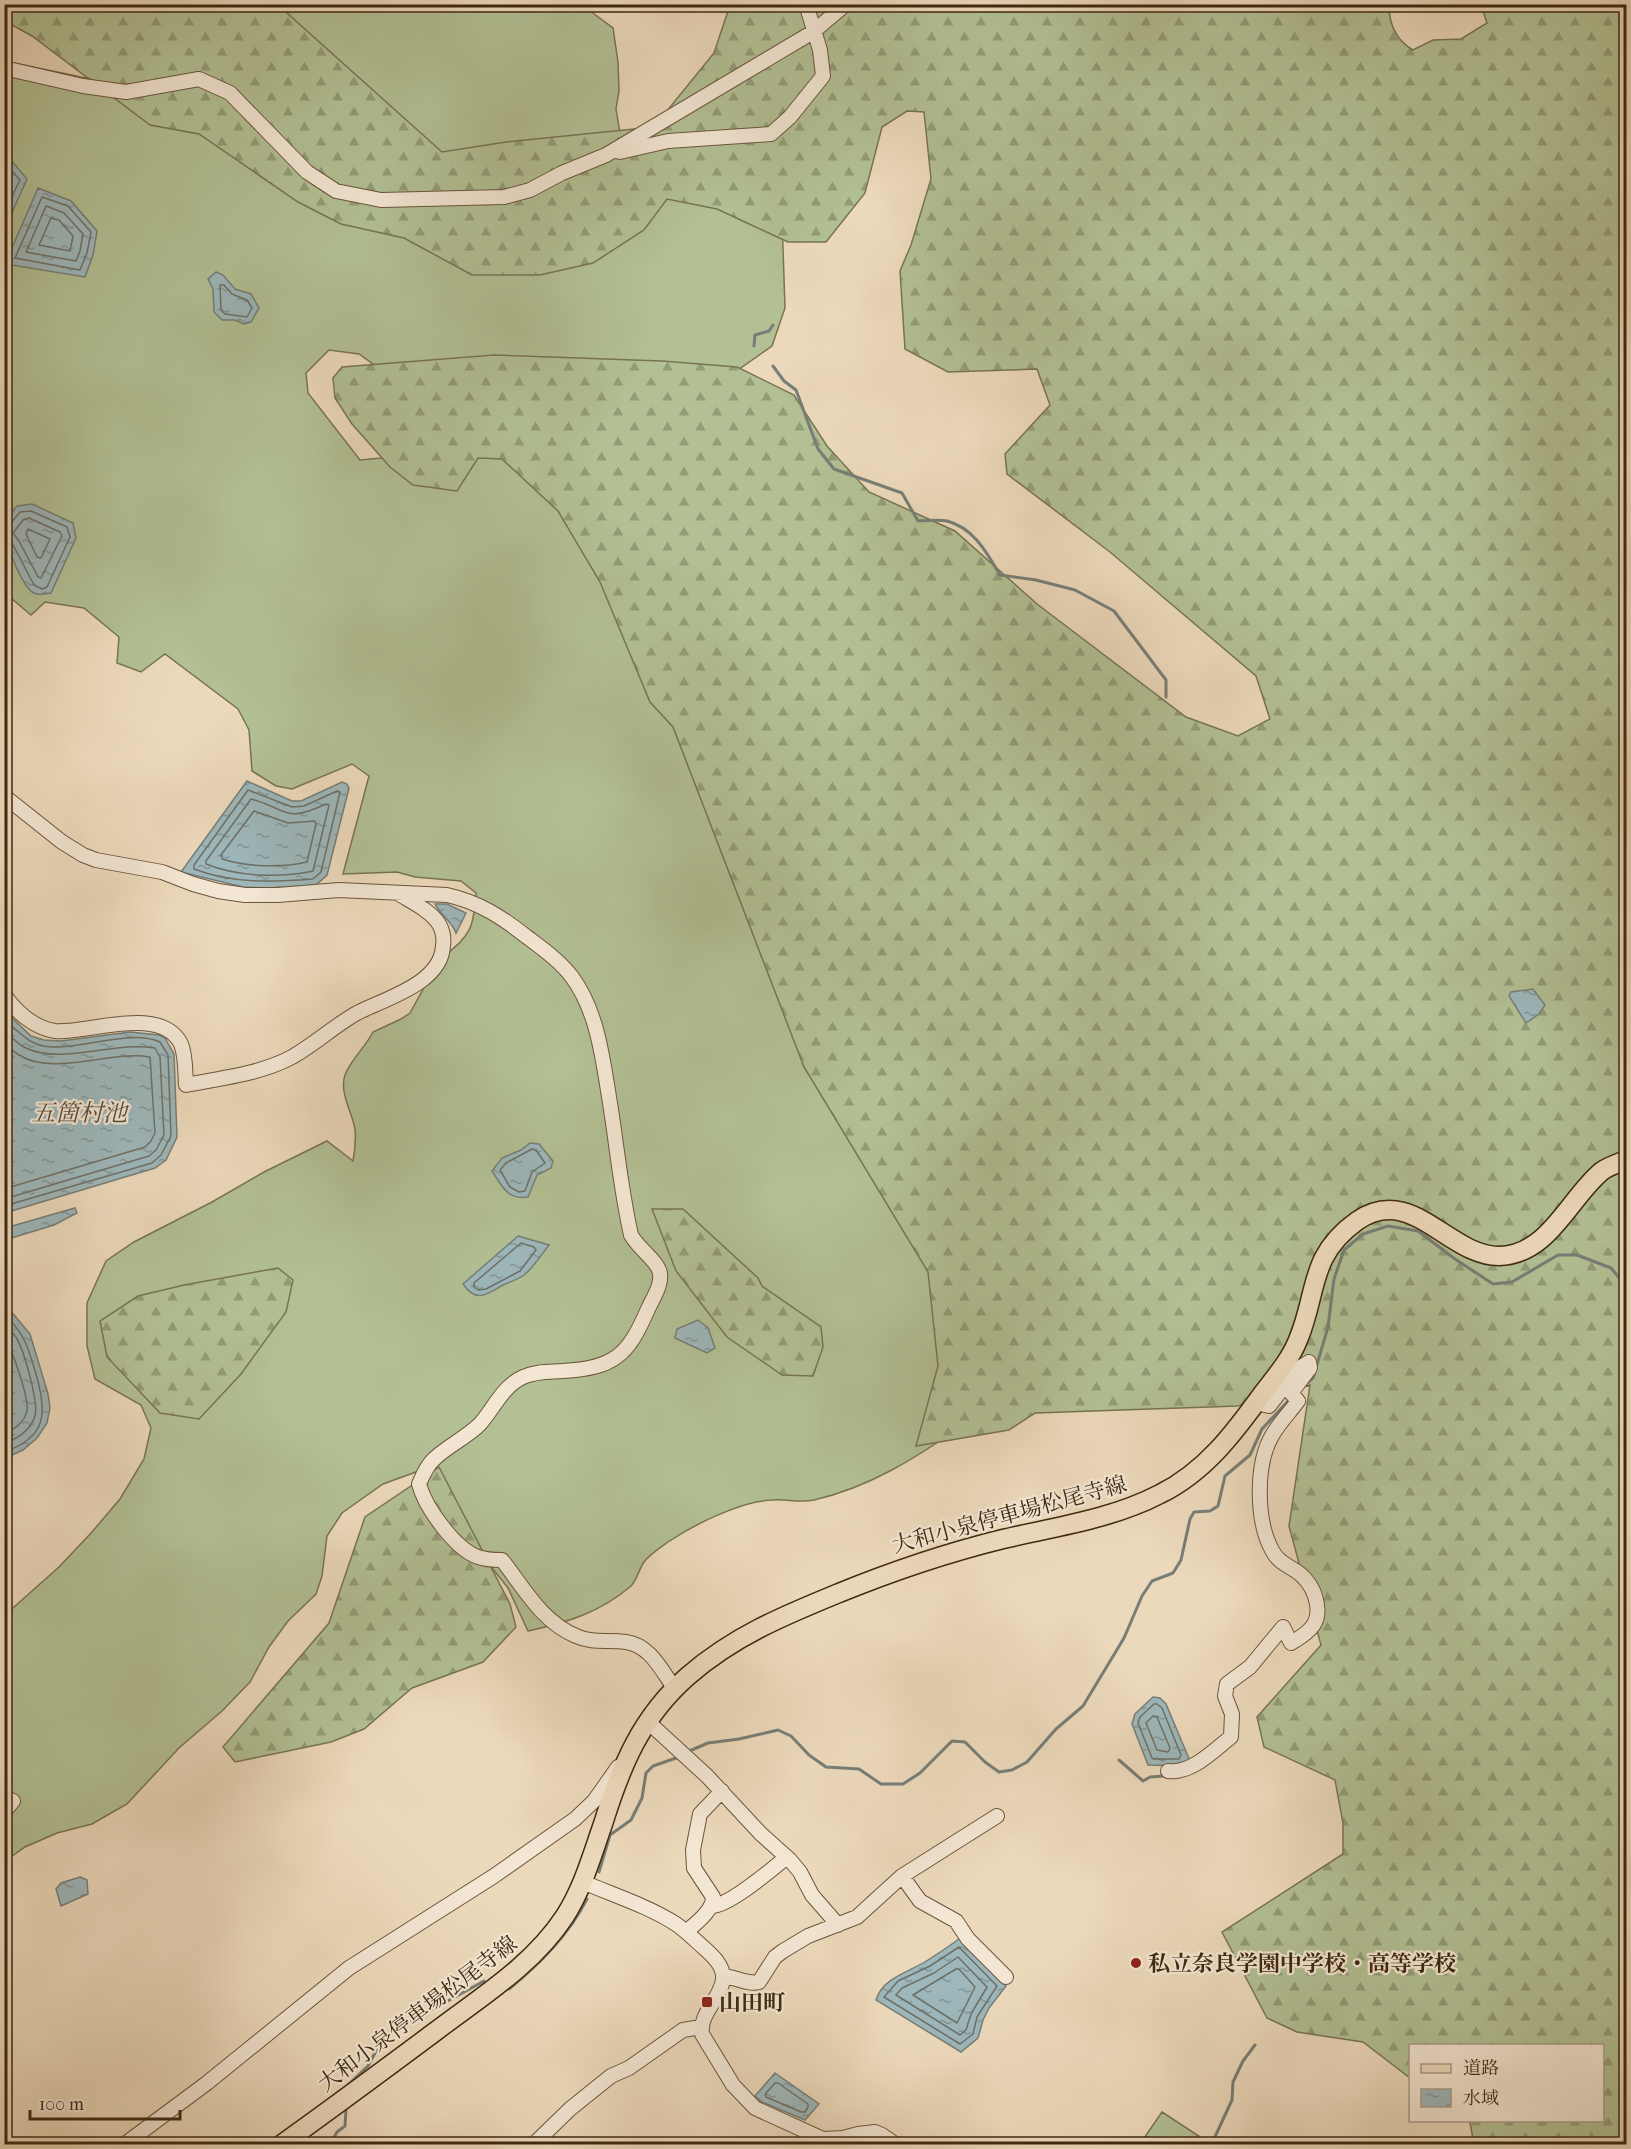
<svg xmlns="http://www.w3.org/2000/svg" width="1631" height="2149" font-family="'IM FELL French Canon','Noto Serif JP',serif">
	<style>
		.grass { fill: #b2c094; stroke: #787452; stroke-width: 1.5 }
		.forest { fill: url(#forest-firs); stroke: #787452; stroke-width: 1.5 }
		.water { fill: url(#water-ripples); stroke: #777e77; stroke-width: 1.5 }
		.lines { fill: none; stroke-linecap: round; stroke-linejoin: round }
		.shore { stroke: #6e7066; stroke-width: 1.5 }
		.stream { stroke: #777e77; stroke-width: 3 }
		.minor-casing { stroke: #6a553c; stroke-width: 16 }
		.major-casing { stroke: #3e2911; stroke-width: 21 }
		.minor { stroke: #f3e6d3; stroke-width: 14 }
		.major { stroke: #ecd9bb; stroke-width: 18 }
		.poi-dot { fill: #8f2418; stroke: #f3e6d3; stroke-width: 2 }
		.labels { text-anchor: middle; stroke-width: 4.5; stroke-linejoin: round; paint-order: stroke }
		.street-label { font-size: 22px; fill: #3e2911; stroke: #f3e6d3 }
		.poi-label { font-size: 22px; font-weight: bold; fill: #3e2911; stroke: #f3e6d3; text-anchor: start }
		.water-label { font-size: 24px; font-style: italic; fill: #564c3c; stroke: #f3e6d3 }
	</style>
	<defs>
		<pattern id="forest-firs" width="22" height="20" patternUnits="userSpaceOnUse" patternTransform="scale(1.5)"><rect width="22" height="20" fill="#b2c094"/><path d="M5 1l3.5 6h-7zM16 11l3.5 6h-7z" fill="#929c77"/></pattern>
		<pattern id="water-ripples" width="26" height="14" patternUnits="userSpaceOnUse" patternTransform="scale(1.5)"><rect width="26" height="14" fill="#9db7bb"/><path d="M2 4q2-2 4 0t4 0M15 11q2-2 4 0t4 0" fill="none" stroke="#819597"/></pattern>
	</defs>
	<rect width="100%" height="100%" fill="#ecd9bb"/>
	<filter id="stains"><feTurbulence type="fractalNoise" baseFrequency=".00333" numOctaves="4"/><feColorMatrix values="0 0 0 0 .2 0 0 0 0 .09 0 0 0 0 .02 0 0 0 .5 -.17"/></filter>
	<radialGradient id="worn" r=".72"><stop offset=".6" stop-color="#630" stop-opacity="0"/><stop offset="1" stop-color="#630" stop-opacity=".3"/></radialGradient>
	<path class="grass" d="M235,5H582L613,28L618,62L619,91L616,109L623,151L781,188L785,308L772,346L718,384L402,385L359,354L329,350L306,373L308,393L360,460L424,454L544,457L920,1180L963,1425C916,1458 870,1487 814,1500C801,1503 786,1499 773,1500C741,1501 695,1524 668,1542C661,1547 649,1555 644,1562C639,1569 637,1580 631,1586C601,1612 566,1623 528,1631L508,1588L416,1472L383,1484L342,1513L327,1536L322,1576L316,1594L288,1621L269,1647L250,1682L222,1711L179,1748L127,1804L92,1824L57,1833L25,1847L5,1861V1615L59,1567L92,1532L120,1499L144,1459L151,1428L141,1405L95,1379L87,1346V1303L106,1261L134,1242L212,1202L264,1172L327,1141L353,1161C355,1150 356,1140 355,1129C352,1112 339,1092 345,1075C351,1059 365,1048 373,1032L401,1019L410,1013L426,984L440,971L444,956C471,936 474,926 476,893L461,881L415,877L397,872L343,874L369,776L352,764L292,789L276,786L252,771L249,730L238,709L165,654L141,672L117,663L119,637L84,608L45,602L31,615L5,593L4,61L129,87Z
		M1162,2112L1211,2144H1140Z"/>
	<path class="forest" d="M4,5H278L442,152L506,142L654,127L714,53L730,5H1389C1389,25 1396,40 1413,50L1433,40L1461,39L1487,23L1481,5H1626V2144H1474L1470,2123L1467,2121L1602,2120V2046H1410V2078L1363,2042L1297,2032L1267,2018L1222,1932L1343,1854V1823L1335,1780L1264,1747L1257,1717L1321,1645L1289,1526L1310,1385L1238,1406L1035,1413L1009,1430L916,1446L938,1366L928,1272L804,1067L673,727L650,702L600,582L558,511L502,459L478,458L457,491L413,485L390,467L352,424L335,398L333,378L342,367L494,355L662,361L737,367L794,395L827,446L869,492L955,531L1037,604L1186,717L1238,736L1270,719L1256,676L1110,552L1007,474L1005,454L1050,405L1037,369L948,372L905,349L900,271L911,245L931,179L924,112L907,111L882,127L865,193L826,242H788L717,209L667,199L644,230L593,263L540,275H472L404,238L341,224L298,202L199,134L150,125L32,36L5,21Z
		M652,1209H683L758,1278L762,1286L821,1327L823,1347L813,1376L782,1375L727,1337L676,1271Z
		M278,1268L293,1280L286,1312L241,1374L199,1419L160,1413L107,1357L100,1321L138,1296L184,1285Z
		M439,1467L510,1604L516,1627L483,1662L412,1688L364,1729L331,1742L235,1762L223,1747L329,1623L365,1517Z"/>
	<path class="water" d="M5,153L27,179L5,228Z
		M38,188L71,201L97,231L93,255L85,277L5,264Z
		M216,272L223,275L235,289L251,294L259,308L251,322L244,324L235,320H222L214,312L213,289L208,279Z
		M32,504L73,523L76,538L51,593C44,594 39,596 32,592C22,584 2,540 5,526C6,518 11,512 17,506Z
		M247,781L292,801H301L342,782L347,784L349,788L327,875L316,885L270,888L243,887L181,872Z
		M435,904H447L466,913L456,933C452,921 441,916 435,904Z
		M1533,989L1545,1005L1539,1014L1526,1023L1509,996L1511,992Z
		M4,1015L12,1018L31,1036L44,1040L61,1041L130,1032L159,1035L165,1038L174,1054L177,1137L166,1160L155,1168L5,1213Z
		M530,1143L539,1144L553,1161L551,1168L537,1175L528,1197C507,1200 502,1186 492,1171L502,1158L521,1150Z
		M75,1208L77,1213L54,1225L5,1240V1228Z
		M518,1236L549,1245C541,1255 534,1267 524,1275C519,1279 510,1282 503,1285C487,1294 477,1304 463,1284Z
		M5,1304L30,1334L48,1394L50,1408L47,1423L37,1438L23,1450L5,1458Z
		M698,1320L708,1328L715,1348L707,1353L675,1338L677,1329Z
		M1153,1697L1160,1698L1166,1704L1190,1761L1178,1766L1148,1765L1132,1724L1135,1714Z
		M80,1877L87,1880L88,1894L61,1906L56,1889L61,1883Z
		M960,1938L1006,1986L989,2008L983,2020L978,2038L961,2052L876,2000C883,1977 910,1972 928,1960C939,1953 950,1946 960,1938Z
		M775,2073L819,2104L805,2120L762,2102L755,2096Z"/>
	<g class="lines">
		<path class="shore" d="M4,162L20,180L4,213
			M42,197L68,206L91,232L87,253L80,270L15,258Z
			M46,206L64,213L83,234L80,251L76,261L26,252Z
			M51,218L59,220L73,236L70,251L39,245Z
			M220,285H224L232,294L247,300L252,308L247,317L225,314L221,310Z
			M29,518L60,532L62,536L41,578L38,577L19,541L13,533L23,520Z
			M4,525L11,523L20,512L31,511L67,527L70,537L47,587L42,589L34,585L12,543L4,540
			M28,529L50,539L41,558L37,557L26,534Z
			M248,790L292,807L304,806L337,791L340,792L321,872L313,879C273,882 233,884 194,869V865Z
			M251,799C289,809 283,824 326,804L329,805L313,871C281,878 238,877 206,864V861Z
			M254,811L288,823L315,821L316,824L307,862C281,868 247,867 222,859L221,855Z
			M4,1022C19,1029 26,1043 43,1046C78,1052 128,1028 160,1042L168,1055L171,1136L161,1155L152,1163L4,1206
			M4,1030C11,1036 18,1045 26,1048C61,1065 115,1041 155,1048L160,1057L164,1135L156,1150L149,1156L4,1199
			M4,1042C9,1046 13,1052 19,1055C54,1077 110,1050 150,1057L155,1133L151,1141L145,1147L4,1189
			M532,1149L536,1150L545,1163L532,1172L525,1191L519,1192L510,1187L500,1170L506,1163Z
			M521,1243L534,1247L536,1250L520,1271L486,1289L478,1290L474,1287V1283Z
			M4,1313C26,1337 27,1344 36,1374C47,1412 48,1437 4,1452
			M4,1324C9,1329 14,1333 17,1339C24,1351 39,1403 35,1416C30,1431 18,1438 4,1444
			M4,1338C12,1347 29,1399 27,1410C25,1423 14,1429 4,1434
			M1154,1704H1157L1162,1708L1181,1755L1179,1759H1154L1152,1758L1138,1723L1140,1717Z
			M1153,1716L1157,1717L1170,1748L1168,1752L1157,1750L1146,1723Z
			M959,1947L997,1986L977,2017L973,2034L960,2044L884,1997L898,1981L930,1966Z
			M958,1957L987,1987L971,2014L966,2030L960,2035L896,1995L902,1988L934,1973Z
			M956,1969H959L975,1987L957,2023L913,1995Z
			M778,2083L808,2104V2107L805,2112H801L766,2097V2093L775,2083Z"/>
		<path class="stream" d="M754,346L755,335L769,331L773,325
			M773,366L784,381L796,390L818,449L834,469L902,493L918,521C927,521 938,519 947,521C974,528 987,553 1000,575L1036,580L1075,590L1114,611L1166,680V697
			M1302,1388L1313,1378L1328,1327L1334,1279L1344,1250L1363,1234L1388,1226L1418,1231L1455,1259L1493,1284L1512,1282L1558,1255H1577L1611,1268L1626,1286
			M687,1752L708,1743L739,1739L778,1730L791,1736L809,1755L826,1767L859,1769L881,1784H903L920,1773L952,1741L965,1742L985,1762L999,1772L1012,1770L1027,1762L1056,1729L1083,1706L1124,1638L1142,1596L1152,1581L1173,1573L1181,1560L1190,1519L1194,1512L1210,1511L1218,1506L1225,1476L1250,1455L1262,1429L1290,1399
			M1119,1760L1143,1781L1150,1777L1164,1776V1773
			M599,1872L610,1835L631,1820L642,1798L646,1773L653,1766L679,1757
			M509,1989C540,1963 568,1936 587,1899
			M348,2085L368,2066L384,2036L484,1981
			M330,2144L337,2132L345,2126L346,2109
			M1218,2144L1213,2141L1232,2100L1233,2082L1243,2061L1255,2045"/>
		<g class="minor-casing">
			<path id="minor" d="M4,68L83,86L126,92L199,79L230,93L307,172L336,191L381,200L504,197L530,190L562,173L606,155L813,32L846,4
				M620,152L668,141L771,134L790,117L823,76L820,50L806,4
				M4,796L62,842L83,855L96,860L162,872L193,884L218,891L245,895H278L339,890L447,895C479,902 503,918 527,937C543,949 560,961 572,977C598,1012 603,1061 610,1103C617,1147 621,1191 631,1235C638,1248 656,1260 659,1270C664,1282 653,1298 648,1309C628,1355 615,1368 563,1371C550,1372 536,1371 523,1377C503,1386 494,1408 480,1424C466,1438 447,1446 433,1460C426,1467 423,1475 419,1484C425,1507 455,1549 478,1557C486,1560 494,1560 502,1560C524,1588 542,1622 576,1636C593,1644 609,1639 626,1642C650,1645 662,1671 675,1689
				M4,994C15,1011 34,1028 55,1031C87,1034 161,1004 181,1044C186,1056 185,1072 186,1085C222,1078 260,1074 292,1057C315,1044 334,1026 357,1013C384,999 441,984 443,946C444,939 443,931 439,924C431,911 412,902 399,894
				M647,1721L707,1776L761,1834L790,1860L800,1872L812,1895L838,1925
				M1168,1771C1192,1774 1214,1750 1231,1737L1232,1714L1225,1696L1227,1684L1250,1667L1283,1627L1291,1643C1312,1631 1323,1621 1315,1596C1312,1586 1304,1576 1296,1571C1287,1565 1277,1561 1272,1550C1256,1521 1255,1463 1273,1434C1280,1422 1290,1412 1298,1401L1291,1393L1310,1368L1309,1362L1299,1368L1269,1406L1256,1403
				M4,1797L13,1801L4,1812
				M902,1876L920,1901L956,1921L968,1939L1006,1977
				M583,1882C613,1895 648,1906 676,1924C686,1931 695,1940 704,1948C713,1956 724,1966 723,1979C721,1999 699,2013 702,2034L733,2085L755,2108L823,2139L843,2138L858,2134L875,2132L882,2135L895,2144
				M711,1906C728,1907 772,1869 787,1857
				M686,1932C696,1923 713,1911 713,1897L694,1868L693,1850L700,1814L722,1791
				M723,1976C736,1977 748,1985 759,1982L775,1957L783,1951L808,1936L857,1917L902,1876L997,1816
				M125,2144L207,2083L349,1968L494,1876L575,1819L594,1801L618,1767
				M534,2144L570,2109L611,2076L629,2068L683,2030L701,2027"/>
		</g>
		<g class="major-casing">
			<path id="major" d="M282,2144C334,2107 385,2069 436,2031C482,1996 533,1965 565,1916C583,1888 592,1855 603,1824C621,1766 641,1717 688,1676C734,1636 783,1616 839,1593C893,1571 946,1553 1003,1539C1055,1527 1112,1519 1160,1494C1205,1472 1234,1433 1263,1393C1276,1376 1290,1360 1298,1340C1318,1293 1308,1256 1357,1221C1412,1183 1448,1256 1499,1256C1549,1255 1569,1198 1602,1171C1609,1166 1619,1163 1626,1160"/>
		</g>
		<use href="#minor" class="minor"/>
		<use href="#major" class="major"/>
	</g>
	<g class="poi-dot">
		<circle cx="1136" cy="1963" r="6"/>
		<rect x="701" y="1996" width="12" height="12" rx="3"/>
	</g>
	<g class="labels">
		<g class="street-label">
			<text transform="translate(1009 1514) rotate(-15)" y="8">大和小泉停車場松尾寺線</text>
			<text transform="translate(417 2013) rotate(-37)" y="8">大和小泉停車場松尾寺線</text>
		</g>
		<g class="poi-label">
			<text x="1148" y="1971">私立奈良学園中学校・高等学校</text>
			<text x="719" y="2010">山田町</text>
		</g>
		<g class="water-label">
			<text x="79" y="1121">五箇村池</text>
		</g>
	</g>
	<rect width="1631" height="2149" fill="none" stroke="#ecd9bb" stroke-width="24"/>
	<rect x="6" y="6" width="1619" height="2137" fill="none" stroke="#3e2911" stroke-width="3"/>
	<rect x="12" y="12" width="1607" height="2125" fill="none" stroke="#3e2911" stroke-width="1.5"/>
	<rect x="1409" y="2044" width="195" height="78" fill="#f3e6d3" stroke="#ab9a85" stroke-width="1.5"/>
	<rect x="1421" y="2064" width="30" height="9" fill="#ecd9bb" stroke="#ab9a85" stroke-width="1.5"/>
	<text x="1463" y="2074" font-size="18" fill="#3e2911">道路</text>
	<rect x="1421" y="2089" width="30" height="18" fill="url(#water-ripples)" stroke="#ab9a85" stroke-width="1.5"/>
	<text x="1463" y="2104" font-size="18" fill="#3e2911">水域</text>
	<path d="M30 2110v9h150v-9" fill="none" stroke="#3e2911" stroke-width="3"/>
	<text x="39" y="2110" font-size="18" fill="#3e2911" stroke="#f3e6d3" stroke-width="4.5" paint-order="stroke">100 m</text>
	<rect width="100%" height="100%" filter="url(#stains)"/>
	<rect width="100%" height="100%" fill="url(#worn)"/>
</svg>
